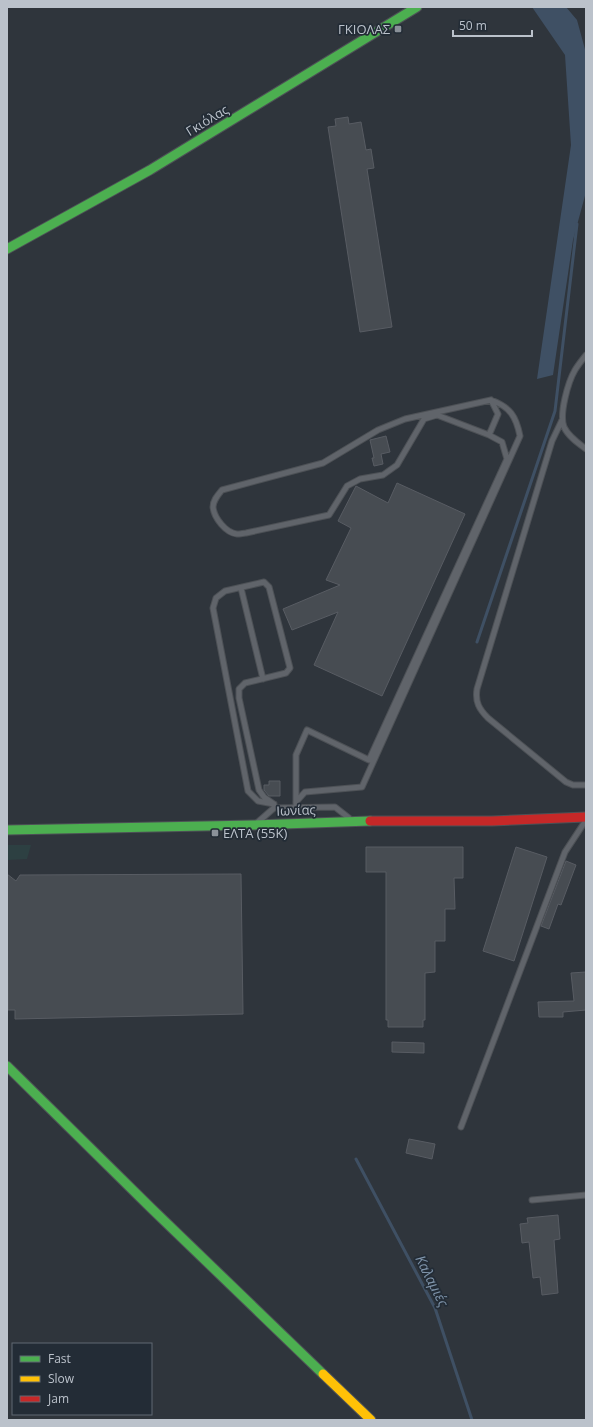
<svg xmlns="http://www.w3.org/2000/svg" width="593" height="1427" font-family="'Open Sans',sans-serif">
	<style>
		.green { fill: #2d4042 }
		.water { fill: #3f5064 }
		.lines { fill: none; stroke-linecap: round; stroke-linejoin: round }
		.stream { stroke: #3f5064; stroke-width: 3 }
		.building { fill: #474c52; stroke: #585c63 }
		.lane-casing { stroke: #4d5156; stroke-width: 7 }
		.fast-casing { stroke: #4d5156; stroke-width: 11 }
		.slow-casing { stroke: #4d5156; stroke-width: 11 }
		.jam-casing { stroke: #4d5156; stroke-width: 11 }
		.lane { stroke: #60646a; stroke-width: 5 }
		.fast { stroke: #4caf50; stroke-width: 9 }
		.slow { stroke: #ffc107; stroke-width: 9 }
		.jam { stroke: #c62828; stroke-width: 9 }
		.poi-dot { fill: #8a9199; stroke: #232c36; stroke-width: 1.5 }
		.labels { text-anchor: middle; stroke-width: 3.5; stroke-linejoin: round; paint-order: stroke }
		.poi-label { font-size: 13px; fill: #bbc2cb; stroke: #232c36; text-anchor: end }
		.street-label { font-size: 13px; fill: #bbc2cb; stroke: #232c36 }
		.water-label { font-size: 14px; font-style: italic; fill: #7f94aa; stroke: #232c36 }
	</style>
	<rect width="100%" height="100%" fill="#2f353c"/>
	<path class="green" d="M7,845H31L27,859L7,860Z"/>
	<path class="water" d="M532,7H566L577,20L586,53V192L573,240L553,375L537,379L571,145L565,55Z"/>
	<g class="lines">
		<path class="stream" d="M477,642L555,411L577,224
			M356,1159L435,1308L472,1420"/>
	</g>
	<path class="building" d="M348,117L349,124L361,122L366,150L371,149L374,168L367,169L392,327L360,332L328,127L336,126L335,119Z
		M386,436L390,452L381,454L383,464L374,466L372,458H374L370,440Z
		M397,483L465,514L382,696L314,665L338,612L292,630L283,609L340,585L326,580L351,528L338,521L356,486L388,503Z
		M269,781H280V796H269L264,790V785H269Z
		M366,847H463V878H454L455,909H445V941H435V972L425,973V1020H423V1027H388V1020H386V872H366Z
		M516,847L547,857L514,961L483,951Z
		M566,861L576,865L561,905L558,904L549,929L541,926Z
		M7,874L16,881L20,875L241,874L243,1014L15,1019V1010H8Z
		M586,972V1010L563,1012V1017H539L538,1002L574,1001L571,973Z
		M392,1042L424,1043V1053L392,1052Z
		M409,1139L435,1144L432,1159L406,1153Z
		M558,1215L560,1239L554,1240L558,1293L542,1295L540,1277L533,1278L529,1242L522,1243L520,1224L528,1223L527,1218Z"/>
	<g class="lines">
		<g class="lane-casing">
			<path id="lane" d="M586,355C582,360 578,365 575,370C568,382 559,414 564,427C568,436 578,443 586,449
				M562,420L552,441L477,689C475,702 479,709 488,718L566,782L573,785H586
				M489,435L498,414L491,400
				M241,588L263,679
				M296,802L305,792L362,787L520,436C516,416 510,407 491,400L405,419L378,430L323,463L222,490C218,495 213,500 213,507C214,518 226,533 237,534C240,534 244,533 246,533L329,515L347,486L360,479L383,475L397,465L424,419L437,415L489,435L502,442L507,459L369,760L307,730L296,755V807
				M274,804L258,801L248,791L213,608L216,598L225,591L264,582L269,587L290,668L286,673L245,683L239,689V698L259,790L264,797L274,804V808
				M258,822L274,808L335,807L349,818
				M461,1127L565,852L586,820
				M532,1200L586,1195"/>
		</g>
		<g class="fast-casing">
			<path id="fast" d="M7,249L150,170L417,7
				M7,830L254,825L370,821
				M7,1066L151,1208L323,1374"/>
		</g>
		<g class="slow-casing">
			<path id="slow" d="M323,1374L371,1420"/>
		</g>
		<g class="jam-casing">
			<path id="jam" d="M370,821H492L586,817"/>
		</g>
		<use href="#lane" class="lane"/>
		<use href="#fast" class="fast"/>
		<use href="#slow" class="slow"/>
		<use href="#jam" class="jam"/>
	</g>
	<g class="poi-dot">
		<rect x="394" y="25" width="8" height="8" rx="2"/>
		<rect x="211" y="829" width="8" height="8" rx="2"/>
	</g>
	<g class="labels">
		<g class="poi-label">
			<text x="390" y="34">ΓΚΙΟΛΑΣ</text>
			<text x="223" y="838" text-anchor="start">ΕΛΤΑ (55Κ)</text>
		</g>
		<g class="street-label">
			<text transform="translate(207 120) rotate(-31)" y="5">Γκιόλας</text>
			<text transform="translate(296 810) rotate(-2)" y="5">Ιωνίας</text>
		</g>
		<g class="water-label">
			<text transform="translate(432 1281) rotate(63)" y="5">Καλαμιές</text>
		</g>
	</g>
	<rect width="593" height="1427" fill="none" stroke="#bbc2cb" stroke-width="16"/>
	<rect x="12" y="1343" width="140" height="72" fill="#232c36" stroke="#606872"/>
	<rect x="20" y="1356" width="20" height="6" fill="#4caf50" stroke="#606872"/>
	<text x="48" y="1363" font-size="12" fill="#bbc2cb">Fast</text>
	<rect x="20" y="1376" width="20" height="6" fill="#ffc107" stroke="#606872"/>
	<text x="48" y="1383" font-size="12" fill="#bbc2cb">Slow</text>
	<rect x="20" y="1396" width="20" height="6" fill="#c62828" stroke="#606872"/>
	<text x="48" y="1403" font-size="12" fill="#bbc2cb">Jam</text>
	<path d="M453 30v6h79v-6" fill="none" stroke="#bbc2cb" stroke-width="2"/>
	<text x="459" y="30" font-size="12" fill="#bbc2cb" stroke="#232c36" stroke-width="3" paint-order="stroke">50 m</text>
</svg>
